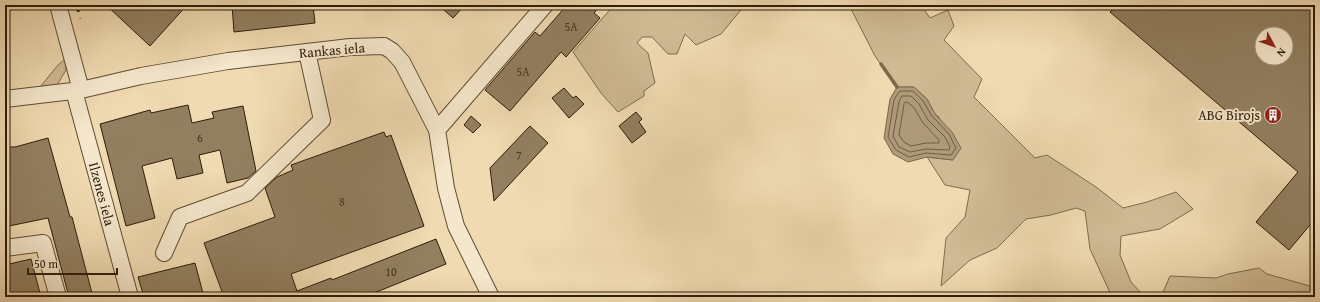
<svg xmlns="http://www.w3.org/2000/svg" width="1320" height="302" font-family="'Gentium Book Plus',serif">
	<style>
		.green { fill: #cfba94; stroke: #7e6c4e }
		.water { fill: #ae9a78; stroke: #7a684b }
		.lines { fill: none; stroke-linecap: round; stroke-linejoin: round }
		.shore { stroke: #6e5c40; stroke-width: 1 }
		.stream { stroke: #7a684b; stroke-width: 3.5 }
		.building { fill: #927f60; stroke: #2d1d08; fill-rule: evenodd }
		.minor-casing { stroke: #5e4c32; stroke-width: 18 }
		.minor { stroke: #f5e7cc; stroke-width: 16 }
		.rail { stroke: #2d1d08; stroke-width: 3; stroke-dasharray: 7 7; stroke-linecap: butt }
		.labels { text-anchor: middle; stroke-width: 4; stroke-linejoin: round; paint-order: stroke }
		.number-label { font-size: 12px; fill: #46361e }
		.street-label { font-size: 14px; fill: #2d1d08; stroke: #f5e7cc }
		.poi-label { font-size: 14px; fill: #2d1d08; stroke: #f5e7cc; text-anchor: end }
	</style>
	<rect width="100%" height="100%" fill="#f0dab1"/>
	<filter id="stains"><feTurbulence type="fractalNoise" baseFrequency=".005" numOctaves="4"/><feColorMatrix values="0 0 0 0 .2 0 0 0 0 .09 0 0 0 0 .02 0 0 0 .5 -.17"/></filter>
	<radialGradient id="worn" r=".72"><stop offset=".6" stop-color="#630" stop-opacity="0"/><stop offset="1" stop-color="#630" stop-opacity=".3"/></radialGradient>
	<path class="green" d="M614,5H745L721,34L696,45L685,34L677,54H668L652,37H642L637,43L648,53L655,83L644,91V96L618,112L601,93L573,52Z
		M849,5H921L930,18L948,10L954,26L944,40L982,79L974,97L1035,158L1047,155L1096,187L1123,208L1147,202L1176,192L1193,209L1160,229L1121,236L1120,255L1131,282L1142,294L1141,297H1112L1090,249L1085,211L1076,208L1051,215L1026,219L997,248L970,260L941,286L946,238L965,217L970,190L945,185L927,157L953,160L939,117L935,114L927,99L914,87H897L875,56Z
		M65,59L66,70L57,85L40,87L58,65Z
		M1259,268L1267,274L1310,286L1315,285V297H1161L1170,276L1216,278L1228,274Z"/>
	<path class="water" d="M897,87H914L927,99L935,114L952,132L961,148L953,160L927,157L908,162L893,154L884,138L890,99Z"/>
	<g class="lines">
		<path class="shore" d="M900,91H913L923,101L932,116L949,134L956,148L951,155L926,153L909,157L896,150L888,137L894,100Z
			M902,96H911L919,104L928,120L945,137L950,147L949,150L926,149L910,152L899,147L893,136L899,102Z
			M906,102C916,105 918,117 924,124C929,129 934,135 939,140V143H926L911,146L904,142L899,135L904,104Z"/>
		<path class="stream" d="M881,64L897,87"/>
	</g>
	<path class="building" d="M106,5H187L150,46Z
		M232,5H313L315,23L234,32Z
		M449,5H465L453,18L444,10Z
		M567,5H601L594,13L600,18L566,57L561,52L510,111L485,90L535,32L540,36Z
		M1117,5H1315V219L1289,250L1256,222L1298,172L1110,12ZM1262,34H1286V58H1262Z
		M564,88L573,98L576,96L584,104L569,118L552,98Z
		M188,105L192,123L214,118L212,112L243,106L256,171L248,178L227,183L220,150L199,155L203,173L177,179L172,158L142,166L155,218L126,226L100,124L150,110L151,113Z
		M636,112L642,119L639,122L646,132L632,143L619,126Z
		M471,116L481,125L473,133L464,125Z
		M530,126L548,143L494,201L490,168Z
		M384,132L386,137L391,135L424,226L291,274L297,291L331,278L332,280L436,239L446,264L364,297H224L204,243L275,217L265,188L277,177L293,170L291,165Z
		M48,138L70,217H72L93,297H69L48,218L9,226L5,212V147H15Z
		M31,259L41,297H5V265Z
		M195,263L204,297H144L138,277Z"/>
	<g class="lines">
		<g class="minor-casing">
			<path id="minor" d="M58,5L81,90
				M74,91L130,297
				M5,99L81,90L141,76L228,61L350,47L384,46L392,51L402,62L437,130L446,188L456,226L491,297
				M437,130L545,5
				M5,248L43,243L58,297
				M164,253L180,217L247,193L322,120L307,52"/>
		</g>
		<use href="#minor" class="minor"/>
		<path class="rail" d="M77,5L80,19"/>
	</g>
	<defs>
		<g id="building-disc" transform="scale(0.9)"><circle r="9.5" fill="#8f2418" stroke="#f5e7cc"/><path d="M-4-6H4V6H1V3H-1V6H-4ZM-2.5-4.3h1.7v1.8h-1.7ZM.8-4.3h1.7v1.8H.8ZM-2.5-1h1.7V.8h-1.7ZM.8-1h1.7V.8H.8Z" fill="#fff"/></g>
	</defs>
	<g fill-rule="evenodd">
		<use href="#building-disc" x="1273" y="115"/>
	</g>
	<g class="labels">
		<g class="number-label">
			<text x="571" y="31">5A</text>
			<text x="523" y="76">5A</text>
			<text x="200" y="142">6</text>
			<text x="519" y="160">7</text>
			<text x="342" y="206">8</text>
			<text x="391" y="276">10</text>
		</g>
		<g class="street-label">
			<text transform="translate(332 50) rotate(-5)" y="5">Rankas iela</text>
			<text transform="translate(102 194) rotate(75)" y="5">Ilzenes iela</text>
		</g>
		<g class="poi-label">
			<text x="1260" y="120">ABG Birojs</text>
		</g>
	</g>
	<rect width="1320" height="302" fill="none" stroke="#f0dab1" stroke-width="20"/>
	<rect x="6" y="6" width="1308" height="290" fill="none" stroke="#2d1d08" stroke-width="2"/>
	<rect x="10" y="10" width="1300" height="282" fill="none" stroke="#2d1d08"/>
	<g transform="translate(1274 46) rotate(131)"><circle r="19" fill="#f5e7cc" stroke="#a5967e"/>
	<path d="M0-3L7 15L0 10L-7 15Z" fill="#8f2418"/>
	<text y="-6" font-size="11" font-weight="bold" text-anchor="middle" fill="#2d1d08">N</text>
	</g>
	<path d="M28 268v6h89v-6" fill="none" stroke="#2d1d08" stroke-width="2"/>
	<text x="34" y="268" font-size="12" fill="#2d1d08" stroke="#f5e7cc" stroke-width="3" paint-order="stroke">50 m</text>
	<rect width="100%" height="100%" filter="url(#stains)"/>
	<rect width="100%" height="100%" fill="url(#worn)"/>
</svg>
